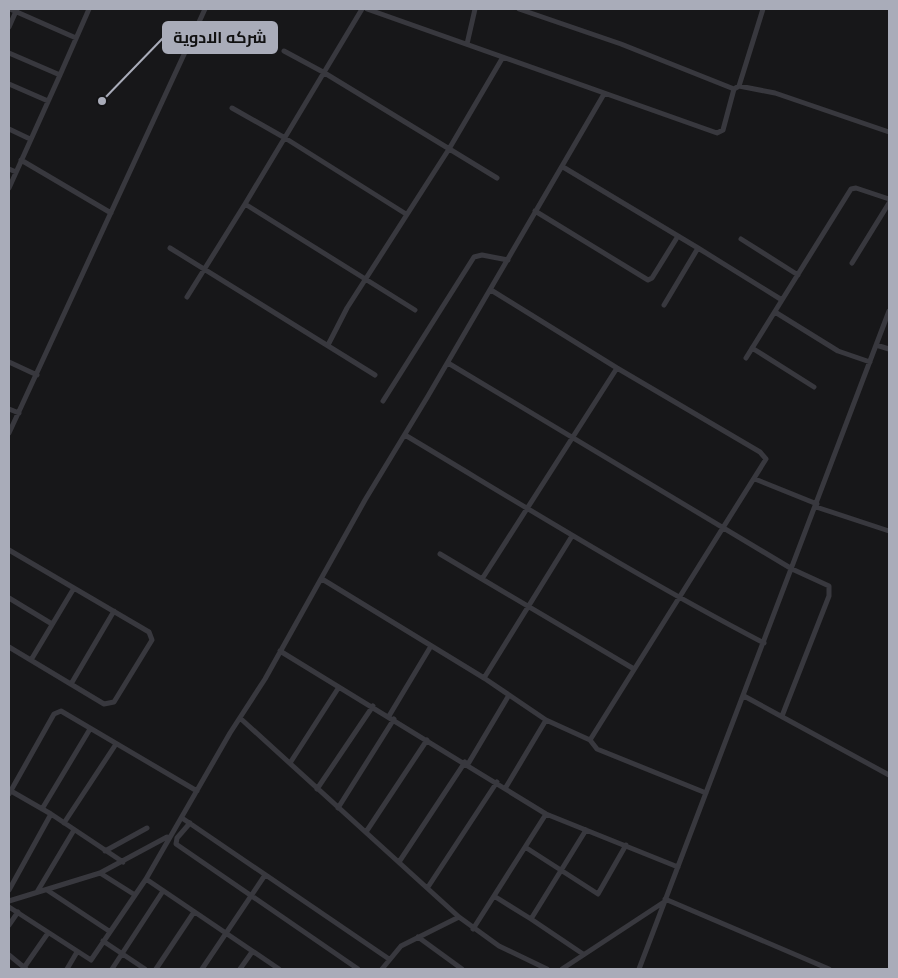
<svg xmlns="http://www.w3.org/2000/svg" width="898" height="978" font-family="Inter,Cairo,sans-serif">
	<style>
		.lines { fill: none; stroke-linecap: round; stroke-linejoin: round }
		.minor { stroke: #38383e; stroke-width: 5 }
		.leader { fill: none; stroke: #a9acb9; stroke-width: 2 }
		.callout-dot { fill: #a9acb9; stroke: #121214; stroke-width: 2 }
		.callout { fill: #a9acb9; stroke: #a9acb9; stroke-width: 2 }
		.callout-label { font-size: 16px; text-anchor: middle; font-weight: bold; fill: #111 }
	</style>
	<rect width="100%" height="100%" fill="#171719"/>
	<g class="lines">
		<path class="minor" d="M10,9L76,38
			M367,9L717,133L723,130L734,89
			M519,9L621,44L734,89L739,86L763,9
			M9,27L17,9
			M467,44L475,9
			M284,51L323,72L497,178
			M9,53L60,75L9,188
			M60,75L89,9
			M9,84L48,101
			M739,86L775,93L889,132
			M232,108L285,138L406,214
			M9,129L30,139
			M21,160L111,213
			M563,167L698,248L664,305
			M9,169L16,172
			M245,204L415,310
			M535,211L648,280L652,278L678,236
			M741,239L798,275
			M170,248L375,375
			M698,248L782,300L851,189L856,188L889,199
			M852,263L889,203
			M491,290L617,368L760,452L766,459L590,740
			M187,297L245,204L362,9
			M775,312L838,351L870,362
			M328,345L347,308L449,149L503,57
			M876,345L889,349
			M752,348L814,387
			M746,358L782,300
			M9,362L37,375
			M448,363L792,569L829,586V596L782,716
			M383,401L474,257L482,255L508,260
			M9,409L19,413
			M9,433L205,9
			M405,435C524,506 641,579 764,643
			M755,479L817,504
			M816,507L889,531
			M9,550L149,632L152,640L114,702L104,704L9,647
			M440,554L482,579L617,368
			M322,579L484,678L546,720L590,740L597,749L706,793
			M482,579L634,669
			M9,598L52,624
			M280,651L546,814L678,867
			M31,660L74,588
			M484,678L572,536
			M71,684L114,611
			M744,696L889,775
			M389,716L431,646
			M240,718L459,917L499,946L547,969
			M290,763L339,687
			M468,764L509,695
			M506,787L546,720
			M317,789L373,706
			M11,791L51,814L123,862
			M9,794L54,714L61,711L197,791
			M338,808L394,719
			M42,809L90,729
			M182,818L389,959
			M64,823L116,744
			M190,823L177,838L176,844L358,969
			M366,832L427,740
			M525,847L598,894L626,845
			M105,851L147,828
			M399,862L465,762
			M100,873L135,895
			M146,879L279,969
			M428,887L497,782
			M9,890L51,814
			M47,890L109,931
			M37,892L74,830
			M494,896L531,919L586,830
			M665,899L829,969
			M9,901L100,873L167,837
			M9,907L91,960L146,879L230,733L265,679L365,500L428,396L604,94
			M531,919L583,954
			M9,925L18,912
			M473,929L546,814
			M418,937L462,969
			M103,941L145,969
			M9,955L26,969
			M23,969L48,933
			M67,969L77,952
			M112,969L163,891
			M156,969L194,912
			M202,969L265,875
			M240,969L252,952
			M382,969L401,946L459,917
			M562,969L664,902
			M639,969L889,311"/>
	</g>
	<path class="leader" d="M102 101L163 38"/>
	<circle class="callout-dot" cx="102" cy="101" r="5"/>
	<rect class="callout" x="163" y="22" width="114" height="31" rx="5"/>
	<g class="callout-label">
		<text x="220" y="43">شركه الادوية</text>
	</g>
	<rect width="898" height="978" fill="none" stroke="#a9acb9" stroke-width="20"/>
</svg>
